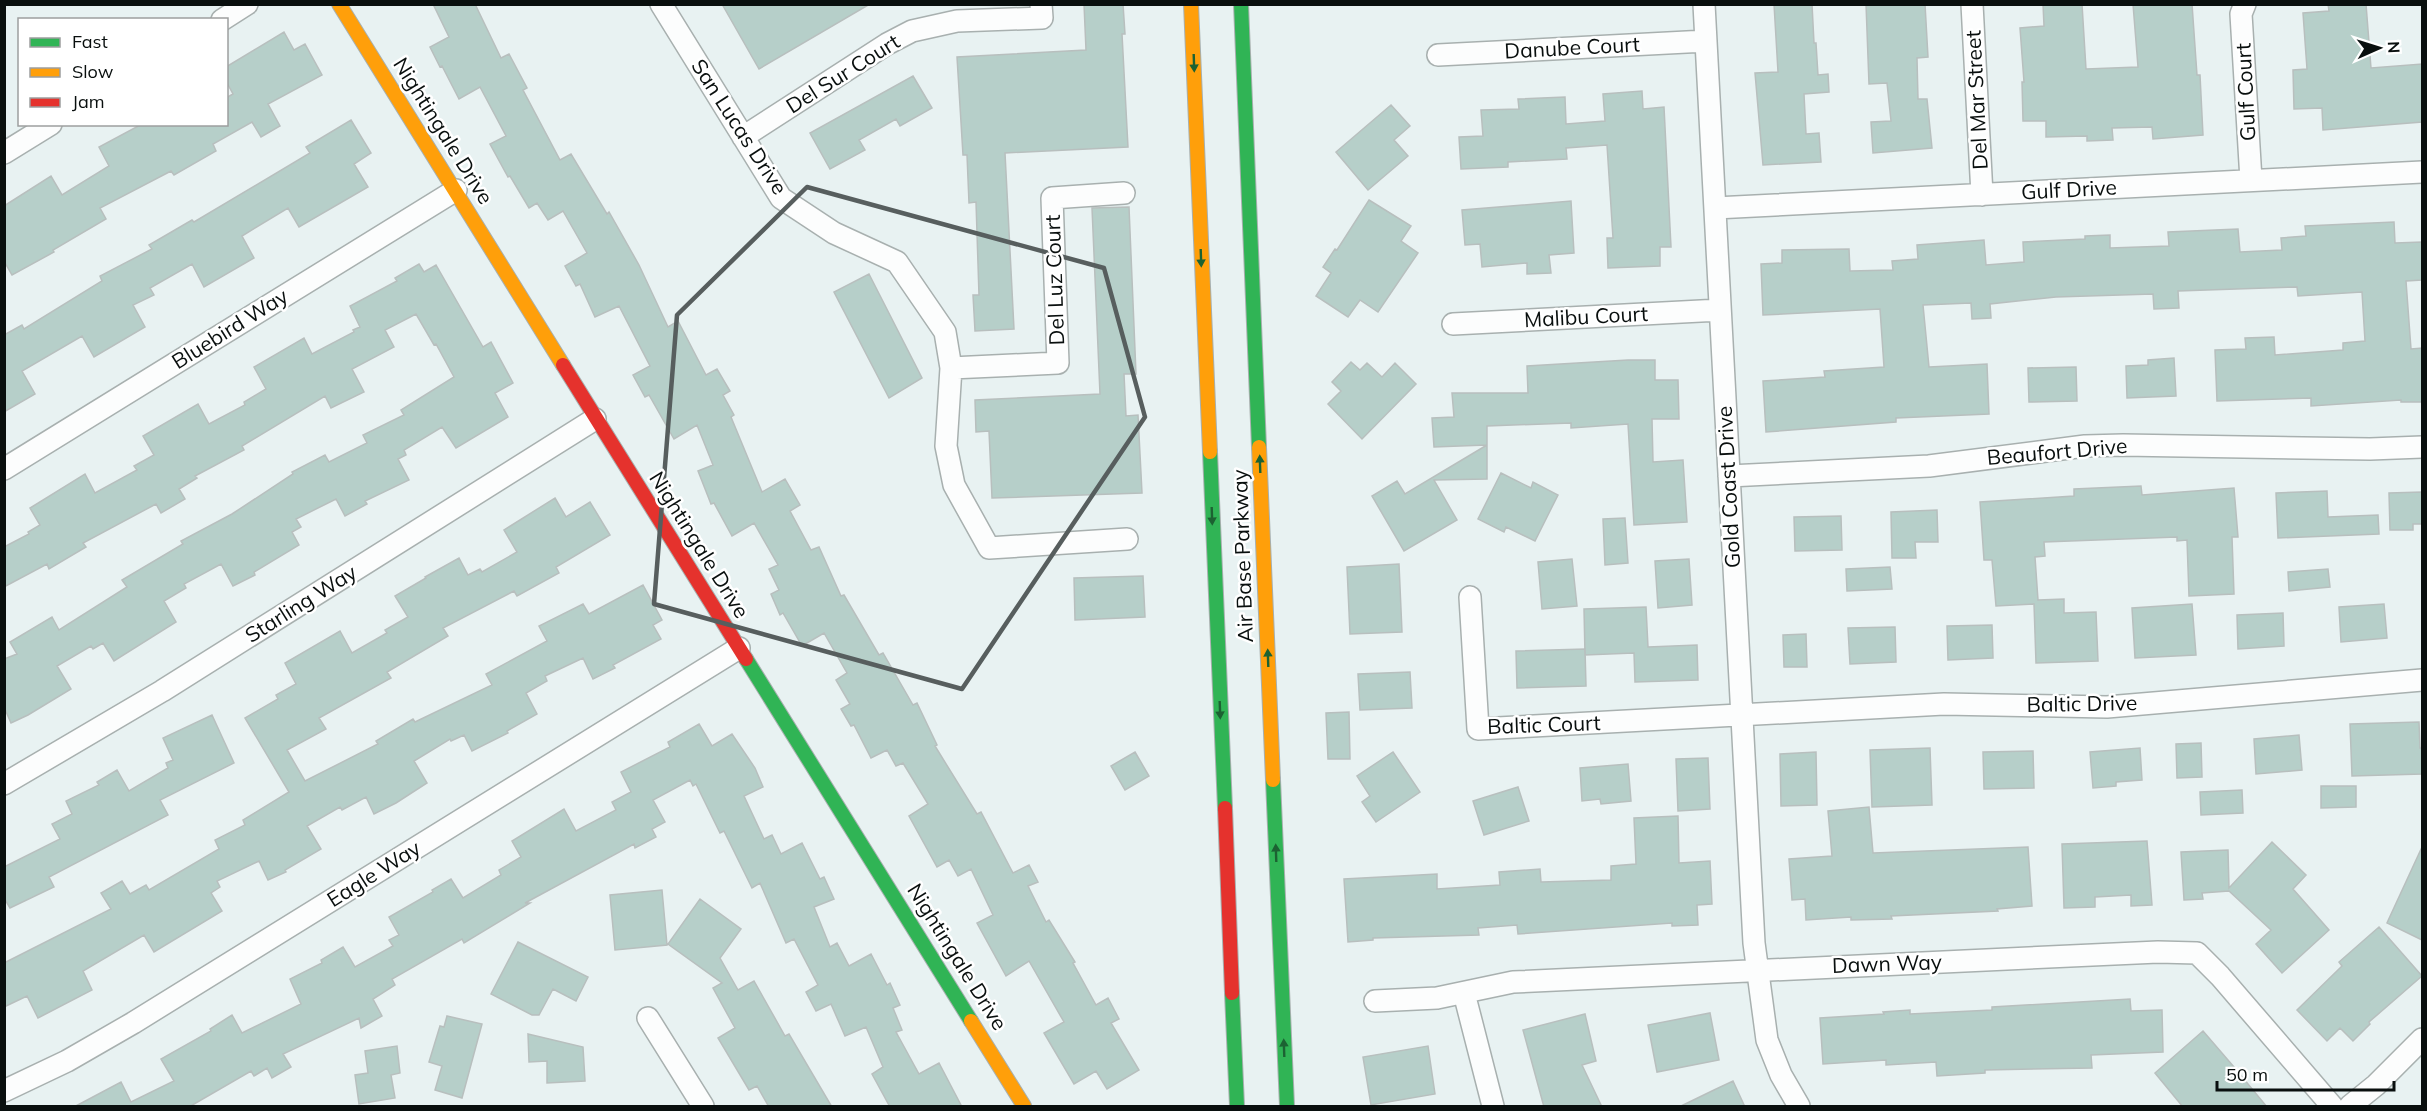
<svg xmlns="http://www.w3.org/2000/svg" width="2427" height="1111" font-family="Mulish,sans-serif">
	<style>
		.building { fill: #b6cfc9; stroke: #b8bfbe; stroke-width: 1.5 }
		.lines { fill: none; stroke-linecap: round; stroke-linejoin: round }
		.street-casing { stroke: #a8b0af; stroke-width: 24 }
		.fast-casing { stroke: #a8b0af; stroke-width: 16 }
		.slow-casing { stroke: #a8b0af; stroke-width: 16 }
		.jam-casing { stroke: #a8b0af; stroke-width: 16 }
		.street { stroke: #fcfdfd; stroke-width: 21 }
		.fast { stroke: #30b455; stroke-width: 14 }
		.slow { stroke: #ff9f0a; stroke-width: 14 }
		.jam { stroke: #e5322d; stroke-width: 14 }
		.oneway { fill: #1c6232 }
		.marked { fill: none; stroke: #575e5e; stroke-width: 4.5; stroke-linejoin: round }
		.labels { text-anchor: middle; stroke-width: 5; stroke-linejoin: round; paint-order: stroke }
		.street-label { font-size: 21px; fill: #090f0e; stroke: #fff }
	</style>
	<rect width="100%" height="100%" fill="#e8f2f2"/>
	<path class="building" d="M433,4H475L501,58L509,54L527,88L523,90L560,160L571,154L607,214L609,212L639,265L668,327L678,321L706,375L717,369L730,391L723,395L734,415L731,417L762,492L785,479L800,505L790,511L811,550L819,547L841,596L844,595L879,655L883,653L913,705L917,703L937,745L935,746L977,814L981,812L1013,873L1029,865L1038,882L1028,886L1046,922L1049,920L1075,962L1073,963L1096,1005L1108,998L1119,1019L1111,1023L1139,1070L1107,1089L1096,1071L1074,1084L1044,1033L1064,1022L1029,961L1006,976L977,923L993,915L971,869L958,876L949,860L937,867L909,816L928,804L903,763L896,766L887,750L871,758L854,725L851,726L841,709L850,704L836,680L847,673L824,633L802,646L783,613L780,615L771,594L779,590L769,569L778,565L754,523L732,536L714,503L711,504L698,471L713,465L697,425L674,439L649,395L645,397L633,375L650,366L619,306L595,317L580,284L576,286L565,266L587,253L563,211L548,220L537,203L529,208L510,176L508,177L490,144L506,136L480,87L459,99L442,66L440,67L430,47L449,37Z
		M722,4H870L759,69Z
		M1084,4H1123L1125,34H1122L1128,147L1005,153L1014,329L975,331L973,295H979L976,202L969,203L967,155H963L957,57L1086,50Z
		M1774,4H1812L1814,43H1816L1818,75L1828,74L1829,92L1804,94L1806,134L1819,133L1821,162L1763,165L1755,73L1778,72Z
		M1866,4H1925L1928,57L1917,58L1918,99H1927L1932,148L1873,153L1871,122L1891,121L1887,83L1869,84Z
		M2043,4H2082L2086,69L2138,67L2133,4H2192L2197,75H2200L2203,135L2153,139L2152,127L2112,128L2113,140L2087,141V136L2046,137V121H2023L2022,82H2024L2020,28L2044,26Z
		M2328,4H2366L2371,68L2422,64V122L2323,130L2322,108L2294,109L2293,70L2307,69L2303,13L2329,11Z
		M284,32L294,50L305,44L322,75L268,104L280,126L261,137L252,122L213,144L216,151L174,175L171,171L100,208L106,219L53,250L54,252L12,275L4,261V206L51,176L62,195L109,166L99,147L142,124H226V98L233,94L226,81V67Z
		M913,76L932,108L900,126L896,119L859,140L865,150L830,169L810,133Z
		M1642,91L1643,109L1664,107L1671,247H1660V266L1608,268L1607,238H1613L1607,145L1566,148L1567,159L1508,162V167L1461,169L1459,137L1483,136L1481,110L1519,109L1518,99L1565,97L1566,124L1605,121L1603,94Z
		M1391,105L1410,126L1394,140L1408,156L1368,190L1336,152Z
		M351,120L371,153L354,164L368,187L299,227L288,208L242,236L254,258L204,287L192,264L150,288L154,295L133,305L145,327L94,357L82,336L22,371L35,394L4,412V335L22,325L24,329L102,281L100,276L152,249L149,245L192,220L194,222L310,153L306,147Z
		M1369,200L1411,226L1401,241L1418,253L1378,312L1360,300L1348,317L1316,296L1331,273L1323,267L1335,249L1337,250Z
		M1571,201L1574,253L1549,255L1551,273L1527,274V263L1482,267L1480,244L1465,245L1462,210Z
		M1129,207L1136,374H1124L1126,416L1138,415L1142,493L992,498L989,431L976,432L975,400L1100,394L1092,208Z
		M2394,222L2395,243L2422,242V280L2406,281L2411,349L2422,348V402H2401V400L2311,406V398L2217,401L2215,350L2246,349L2245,338L2274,337L2275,355L2343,350V343L2365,341L2362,292L2298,296L2297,287L2178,291L2179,308L2154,309L2153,294L2056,297L1990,304L1991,318L1972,319L1971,303L1923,305L1929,367L1987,364L1989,414L1896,418V422L1766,432L1763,381L1825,377L1824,371L1884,367L1880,309L1763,315L1761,264L1782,263V250L1849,249L1850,271L1893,270L1892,261L1918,259L1917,245L1984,240L1986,265L2024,262L2023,242L2085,239V236L2110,235V248L2169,246L2168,232L2238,229L2240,252L2282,250L2281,238L2306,236L2305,226Z
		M419,264L424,272L436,265L483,347L491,342L513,383L495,393L508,417L456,448L442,427L404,450L406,455L398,459L409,480L365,501L367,504L345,516L336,499L296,519L301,527L292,532L299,545L254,572L255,575L233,586L221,564L184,584L186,588L164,601L176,622L114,661L103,643L93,649L91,646L57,666L71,689L28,715L11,723L4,707V659L17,654L10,642L52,617L59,630L127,587L122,580L183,544L181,541L232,514L293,474L292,472L325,455L329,462L367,443L363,435L404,415L401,410L454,377L436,344L434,345L416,314L385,330L394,347L352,369L364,392L331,408L325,396L242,446L244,450L195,476L197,478L179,489L185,499L161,513L156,504L83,543L86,547L49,569L47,564L4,587V547L29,534L28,532L40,525L30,508L85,474L95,493L137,470L134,466L154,455L143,436L198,404L209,424L245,405L244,402L266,389L254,367L304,338L312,354L354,332L353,330L360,327L350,306L397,281L395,278Z
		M869,274L922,378L889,398L834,292Z
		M2174,358L2176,396L2127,398L2126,366L2148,365V360Z
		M1628,360H1655V380H1678L1679,419H1652L1653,462L1683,460L1687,522L1634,525L1628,424L1571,428V423L1487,426V479L1434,480L1457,520L1404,551L1372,496L1397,481L1405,494L1487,445L1434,447L1432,418L1454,417L1452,393H1528L1527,366Z
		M1351,362L1360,370L1367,363L1382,377L1395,363L1416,384L1362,439L1328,404L1341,391L1332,382Z
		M2076,367L2077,401L2029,402L2028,368Z
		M1501,473L1531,488L1533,482L1558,495L1535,541L1506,527L1504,532L1478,519Z
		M2141,486L2142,495L2234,488L2238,537H2232L2234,594L2189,596L2187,540L2177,541V537L2044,542L2045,556L2035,557L2038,600L2064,599V613L2096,612L2098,661L2036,663L2034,604L1996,606L1992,560H1984L1980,502L2074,496V489Z
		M2327,491L2328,517L2378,515L2379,534L2278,538L2276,493Z
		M2422,492V524H2413V530H2390L2389,493Z
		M555,498L566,517L590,502L610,535L556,567L559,573L517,596L514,591L443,628L448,636L387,672L391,678L319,718L326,729L287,750L305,781L378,744L376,741L413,719L415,722L492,685L486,674L547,641L539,626L583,604L589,614L643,585L662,620L653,625L661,639L613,665L615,668L593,679L583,658L545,676L547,681L526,693L537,714L507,731L508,733L472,751L464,735L451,741L450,739L414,761L427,783L396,803L374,814L366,797L342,810L340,807L307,826L321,849L285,870L286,872L268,880L259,861L217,881L220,887L211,893L222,911L154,952L144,935L83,971L92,990L38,1018L27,996L4,1007V963L111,909L101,893L122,881L130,894L146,885L149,890L219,849L215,840L245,825L243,820L289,792L245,718L278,699L276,695L296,684L285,663L340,631L352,653L387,633L385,630L408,617L395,596L426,578L425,577L459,558L468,575L480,569L482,572L517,552L504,530Z
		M1937,510L1938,542H1915L1916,558H1892L1891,512Z
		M1841,516L1842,550L1795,551L1794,517Z
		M1625,518L1628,563L1605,565L1603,519Z
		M1572,559L1577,606L1542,609L1538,562Z
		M1689,559L1692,605L1658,608L1655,561Z
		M1399,564L1402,632L1350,634L1347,567Z
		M1890,567L1892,589L1847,591L1846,569Z
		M2328,569L2330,587L2289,591L2288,572Z
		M1143,576L1145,617L1075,620L1074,578Z
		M2192,604L2196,655L2135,658L2132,608Z
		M2384,604L2387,638L2341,642L2339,607Z
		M1646,607L1648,647L1697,645L1698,680L1635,682L1634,653L1585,655L1584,609Z
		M2283,613L2284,646L2238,649L2237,615Z
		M1992,625L1993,658L1948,660L1947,626Z
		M1895,627L1896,662L1850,664L1848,628Z
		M1806,634L1807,667H1784L1783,635Z
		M1585,649L1586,686L1517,688L1516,651Z
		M1410,672L1412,708L1360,710L1358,674Z
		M1349,712L1350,759H1328L1326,713Z
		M212,715L234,763L160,800L168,815L49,877L54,887L10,908L4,898V867L60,839L52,824L72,814L66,801L99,785L97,782L117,770L129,791L168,768L166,763L173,760L163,738Z
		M2419,722L2420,748H2422V774L2352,776L2350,724Z
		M699,724L712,746L732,734L755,768L763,787L744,796L764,839L772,835L781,854L802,843L820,879L824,877L834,899L814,907L830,947L837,943L849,966L871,954L887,985L890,983L900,1005L893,1008L902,1030L896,1032L919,1074L939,1063L962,1107H890L872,1074L883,1067L866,1027L845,1036L831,1004L816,1011L806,992L818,985L794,939L786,943L760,883L752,888L724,831L720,833L696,784L693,786L690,780L653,800L665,822L652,829L656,837L635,848L634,844L525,903H530L464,943L462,939L392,979L395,985L373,999L382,1016L361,1028L359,1018L283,1054L291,1067L272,1078L267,1068L254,1076L251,1071L189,1107H74L121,1082L131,1102L174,1081L161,1059L211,1031L210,1029L232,1015L242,1033L301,1004L290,979L322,963L321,960L343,947L355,967L393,946L389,940L399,935L389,917L433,892L432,890L451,879L463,898L501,875L499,870L521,857L512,841L564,809L576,831L616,810L612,802L631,792L621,772L670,747L668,742Z
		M2299,735L2302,770L2256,774L2254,739Z
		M2201,743L2202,777L2177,778L2176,744Z
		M1930,748L1932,805L1872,807L1870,750Z
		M2140,748L2142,780L2116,782V786L2093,788L2090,752Z
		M2033,751L2034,788L1984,789L1983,752Z
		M1135,752L1149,776L1125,790L1111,766Z
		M1393,752L1420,792L1376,822L1362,802L1370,796L1357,776Z
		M1816,752L1817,805L1781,806L1780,754Z
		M1708,758L1710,809L1678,811L1676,759Z
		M1628,764L1631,801L1601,804L1600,799L1582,801L1580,768Z
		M2321,786H2356V807L2321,808Z
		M1518,787L1529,821L1484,835L1473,801Z
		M2242,790L2243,813L2201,815L2200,792Z
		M1869,807L1873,853L2028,847L2032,906L1997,909L1998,911L1891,916L1892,919L1851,920V917L1806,920L1805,899L1792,900L1789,859L1832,856L1828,811Z
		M1678,816L1679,863L1710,861L1712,904L1697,905L1698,925L1672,926V923L1518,934L1517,925L1478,928L1479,935L1373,938V940L1348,942L1344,879L1437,874V889L1500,885L1499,872L1540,869L1541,882L1611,880V866L1636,864L1634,818Z
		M2147,841L2152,905L2131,906V895L2095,897V907L2064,908L2062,844Z
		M2272,842L2306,875L2293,889L2329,930L2282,973L2256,944L2271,930L2229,891L2202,893L2203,899L2184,900L2181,852L2228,850L2229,888Z
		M2422,847V940L2387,923Z
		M662,890L667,945L615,950L610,895Z
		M700,899L741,929L720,958L738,990L754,981L785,1036L789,1034L832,1107H769L757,1086L749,1090L718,1038L735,1028L713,988L722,983L668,944Z
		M2379,927L2422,976L2369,1022L2370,1024L2353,1041L2340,1028L2327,1041L2297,1010L2342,966L2339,962Z
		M518,942L588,977L576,1001L553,989L539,1015H532L491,994Z
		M2130,999L2131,1011L2162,1010L2163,1052L2091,1055L2092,1068L1985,1070V1073L1937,1076L1936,1062L1886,1065V1060L1823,1064L1820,1018L1884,1014L1883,1012L1910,1010V1014L1992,1010V1007Z
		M1710,1013L1719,1060L1657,1072L1648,1025Z
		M1585,1014L1596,1061L1582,1065L1602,1107H1544L1523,1030Z
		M447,1016L482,1024L462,1098L435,1090L442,1066L429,1062L440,1026L444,1027Z
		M2203,1031L2234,1067L2267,1107H2183L2155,1073Z
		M528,1034L583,1047L585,1081L547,1083V1061L529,1062Z
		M397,1046L400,1073L391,1075L395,1098L359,1104L355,1075L368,1073L365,1051Z
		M1428,1046L1435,1094L1371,1105L1363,1057Z
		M1733,1081L1745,1107H1679L1714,1090Z"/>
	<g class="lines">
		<g class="street-casing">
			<path id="street" d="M661,4L781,198L834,233L897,262L945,332L951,368L946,446L954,485L989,548L1127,539
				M1704,4L1754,943L1767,1040L1781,1075L1799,1106
				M1972,4L1982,195
				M2245,4L2241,14L2251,180
				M222,20L247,4
				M1438,55L1706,41
				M743,137L887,44L912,31L957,21L1042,18L1041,4
				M4,153L51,124
				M1715,208L2422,172
				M1453,324L1720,310
				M951,368L1058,363L1052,198L1124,193
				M4,469L456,190
				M1729,476L1929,466L2085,446L2123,445L2370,449L2422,447
				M1470,597L1478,729L1944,704L2107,707L2422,680
				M4,784L162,691L595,419
				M1464,993L1493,1106
				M1375,1001L1437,998L1513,982L2158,952L2197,953L2220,976L2332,1106
				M648,1018L703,1106
				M4,1091L67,1061L133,1023L739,648
				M2350,1106L2376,1085L2422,1039"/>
		</g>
		<g class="fast-casing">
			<path id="fast" d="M1241,4L1259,447
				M1210,452L1225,808
				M746,659L971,1021
				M1273,780L1287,1106
				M1232,993L1237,1106"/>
		</g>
		<g class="slow-casing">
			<path id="slow" d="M339,4L563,365
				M1191,4L1210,452
				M1259,447L1273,780
				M971,1021L1024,1106"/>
		</g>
		<g class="jam-casing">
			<path id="jam" d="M563,365L746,659
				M1225,808L1232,993"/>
		</g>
		<use href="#street" class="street"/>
		<use href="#fast" class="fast"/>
		<use href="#slow" class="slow"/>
		<use href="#jam" class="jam"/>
	</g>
	<defs><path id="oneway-solid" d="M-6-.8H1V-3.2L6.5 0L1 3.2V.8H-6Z" transform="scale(1.5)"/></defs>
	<g class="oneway">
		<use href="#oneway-solid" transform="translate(1194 63) rotate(88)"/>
		<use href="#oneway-solid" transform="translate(1201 258) rotate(88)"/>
		<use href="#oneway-solid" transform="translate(1260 464) rotate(-92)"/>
		<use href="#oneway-solid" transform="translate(1212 516) rotate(88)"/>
		<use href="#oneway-solid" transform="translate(1268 658) rotate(-92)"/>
		<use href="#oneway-solid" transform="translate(1220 710) rotate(88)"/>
		<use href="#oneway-solid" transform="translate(1276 853) rotate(-92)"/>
		<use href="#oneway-solid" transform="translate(1284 1048) rotate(-92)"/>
	</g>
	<path class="marked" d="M807,187L1104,268L1145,417L962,689L654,604L677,315Z"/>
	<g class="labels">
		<g class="street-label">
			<text transform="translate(1572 48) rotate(-3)" y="7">Danube Court</text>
			<text transform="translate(843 74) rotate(-32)" y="7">Del Sur Court</text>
			<text transform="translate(2246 92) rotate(-93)" y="7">Gulf Court</text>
			<text transform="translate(1977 100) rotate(-93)" y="7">Del Mar Street</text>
			<text transform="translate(739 127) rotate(57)" y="7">San Lucas Drive</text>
			<text transform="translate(443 131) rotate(58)" y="7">Nightingale Drive</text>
			<text transform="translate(2069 190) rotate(-3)" y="7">Gulf Drive</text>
			<text transform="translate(1055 280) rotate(-92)" y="7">Del Luz Court</text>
			<text transform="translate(1586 317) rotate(-3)" y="7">Malibu Court</text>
			<text transform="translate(230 329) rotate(-32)" y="7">Bluebird Way</text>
			<text transform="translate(2057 452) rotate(-5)" y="7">Beaufort Drive</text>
			<text transform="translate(1729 487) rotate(-93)" y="7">Gold Coast Drive</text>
			<text transform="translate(699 545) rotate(58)" y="7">Nightingale Drive</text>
			<text transform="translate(1243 556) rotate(-92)" y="7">Air Base Parkway</text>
			<text transform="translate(301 604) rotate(-32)" y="7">Starling Way</text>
			<text transform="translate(2082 704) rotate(-1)" y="7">Baltic Drive</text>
			<text transform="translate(1544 725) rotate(-2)" y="7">Baltic Court</text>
			<text transform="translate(374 874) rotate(-32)" y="7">Eagle Way</text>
			<text transform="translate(957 957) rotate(58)" y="7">Nightingale Drive</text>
			<text transform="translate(1887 964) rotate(-2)" y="7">Dawn Way</text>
		</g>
	</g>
	<rect width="2427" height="1111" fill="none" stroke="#090f0e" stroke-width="12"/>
	<rect x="18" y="18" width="210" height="108" fill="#ffffff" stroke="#9d9f9f" stroke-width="1.5"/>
	<rect x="30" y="38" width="30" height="9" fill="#30b455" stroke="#9d9f9f" stroke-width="1.5"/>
	<text x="72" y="48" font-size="18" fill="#090f0e">Fast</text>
	<rect x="30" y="68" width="30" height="9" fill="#ff9f0a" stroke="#9d9f9f" stroke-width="1.5"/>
	<text x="72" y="78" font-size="18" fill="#090f0e">Slow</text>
	<rect x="30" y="98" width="30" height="9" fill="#e5322d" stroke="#9d9f9f" stroke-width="1.5"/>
	<text x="72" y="108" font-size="18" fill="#090f0e">Jam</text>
	<g transform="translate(2379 48) rotate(87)" stroke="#ffffff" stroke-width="4.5" paint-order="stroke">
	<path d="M0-4.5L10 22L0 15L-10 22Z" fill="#090f0e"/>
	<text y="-9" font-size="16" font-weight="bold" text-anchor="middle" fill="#090f0e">N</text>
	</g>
	<path d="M2217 1081v9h177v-9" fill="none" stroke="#090f0e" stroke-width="3"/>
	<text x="2226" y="1081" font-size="18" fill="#090f0e" stroke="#ffffff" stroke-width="4.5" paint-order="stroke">50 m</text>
</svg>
